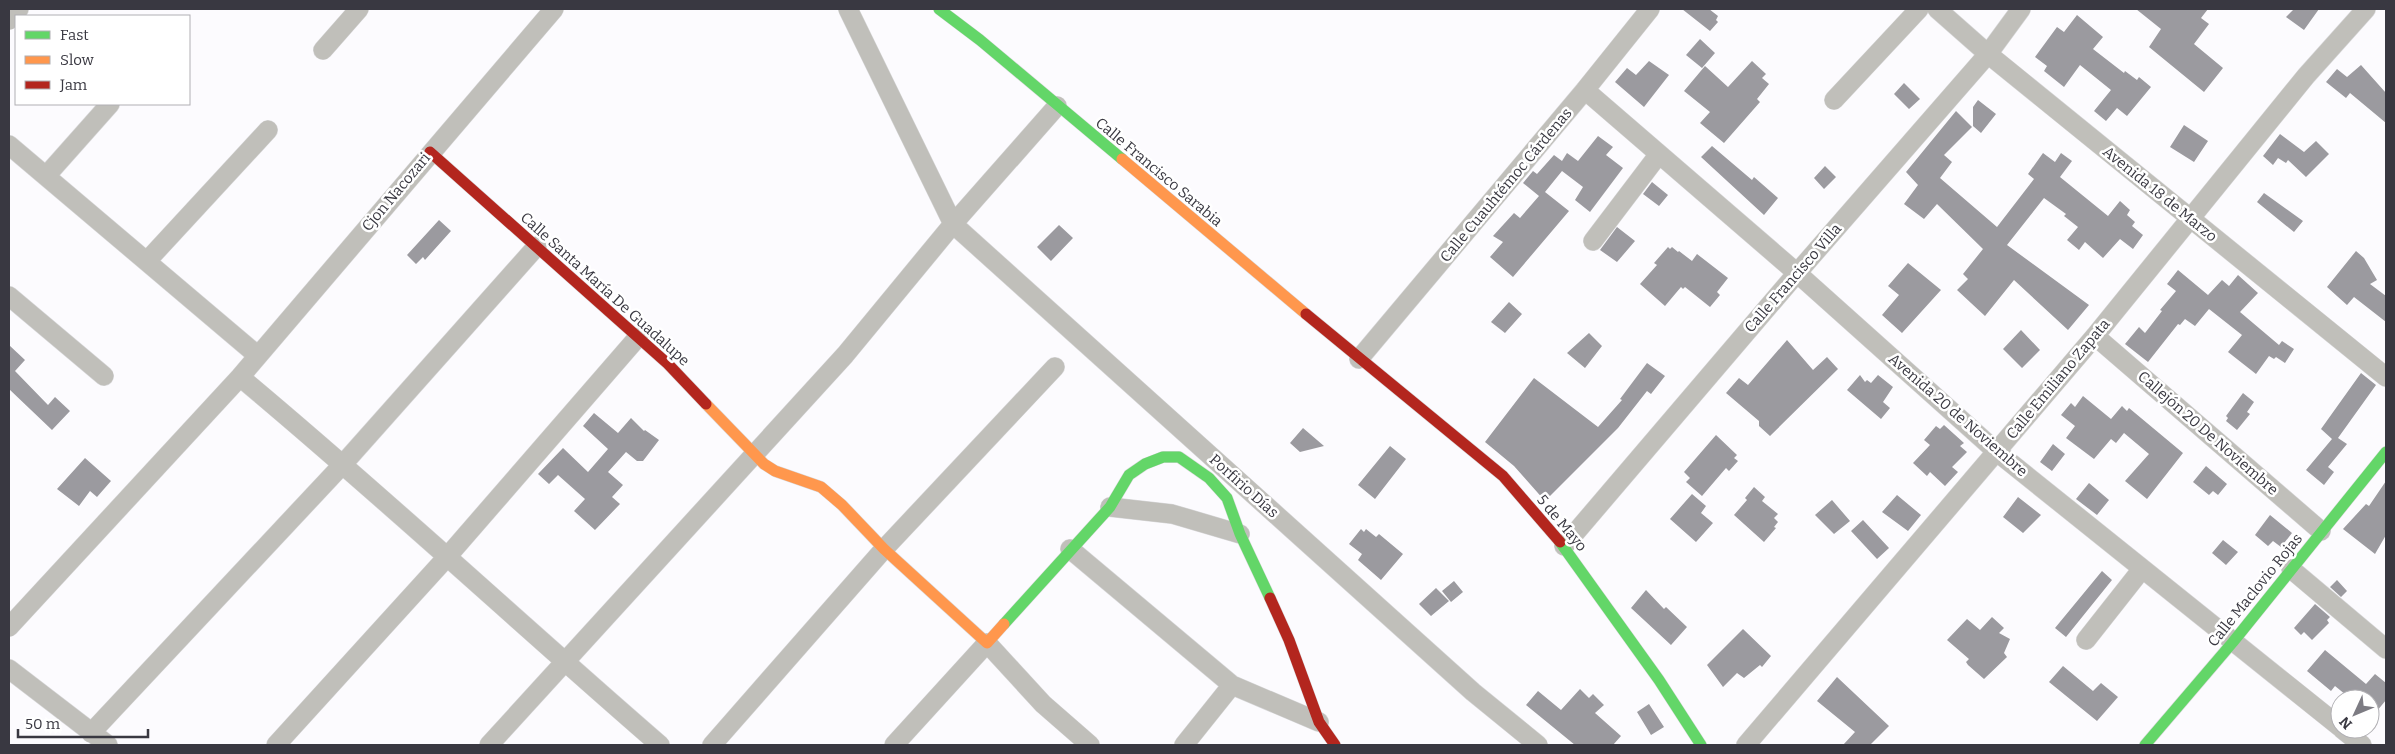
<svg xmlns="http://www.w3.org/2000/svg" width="2395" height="754" font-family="Bitter,serif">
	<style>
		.building { fill: #9b9a9f }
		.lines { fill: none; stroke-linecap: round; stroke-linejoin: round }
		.street-casing { stroke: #d9d9db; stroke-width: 20 }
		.fast-casing { stroke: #d9d9db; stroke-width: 12 }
		.slow-casing { stroke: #d9d9db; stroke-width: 12 }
		.jam-casing { stroke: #d9d9db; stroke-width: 12 }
		.street { stroke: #c0bfba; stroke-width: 19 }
		.fast { stroke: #63d668; stroke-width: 11 }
		.slow { stroke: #ff974d; stroke-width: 11 }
		.jam { stroke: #b3261e; stroke-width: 11 }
		.labels { text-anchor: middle; stroke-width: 5; stroke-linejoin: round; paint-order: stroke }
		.street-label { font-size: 15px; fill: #393841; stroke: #fff }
	</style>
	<rect width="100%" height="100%" fill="#fcfbfe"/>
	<path class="building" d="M1682,9H1709L1718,16L1716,20L1718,22L1710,31Z
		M2136,9H2208L2201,18L2209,24L2194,44L2223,68L2204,92L2149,47L2161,29Z
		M2294,9H2319L2304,30L2286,17Z
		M2077,15L2103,37L2093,49L2124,73L2125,71L2137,80L2139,77L2151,87L2127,116L2117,108L2106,121L2094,111L2111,90L2080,65L2064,87L2044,71L2047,66L2035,57L2057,27L2064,32Z
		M1700,39L1715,53L1702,68L1686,55Z
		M1649,61L1669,75L1644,107L1615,82L1627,68L1636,75Z
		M1752,61L1766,74L1762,78L1769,84L1757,99L1760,102L1724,143L1700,123L1710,112L1684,91L1705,66L1728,87Z
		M2361,65L2386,93V123L2350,93L2346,98L2326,82L2337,69L2347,77Z
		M1904,83L1920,99L1909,109L1894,94Z
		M1978,100L1996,114L1981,133L1973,126V107Z
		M1956,111L1972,127L1944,155L1952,162L1940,178L1997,227L2034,179L2028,174L2043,153L2055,162L2061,153L2072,161L2060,177L2108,216L2120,201L2130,210L2127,215L2135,222L2132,226L2143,235L2133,249L2120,239L2103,258L2085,242L2079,250L2067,240L2078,227L2064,216L2066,214L2044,198L2007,245L2089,305L2068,330L2014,280L1985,316L1957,290L1968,279L1963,274L1983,249L1937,204L1924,219L1904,204L1918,185L1906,172Z
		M2184,125L2208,141L2194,162L2170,147Z
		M2280,134L2304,152L2316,141L2329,154L2306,177L2288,160L2286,163L2278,158L2273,165L2263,156Z
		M1598,136L1613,147L1606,155L1623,168L1590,212L1575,200L1583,187L1562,171L1545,192L1569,211L1513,277L1490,257L1503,242L1493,236L1514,213L1520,218L1539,196L1523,183L1533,171L1537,174L1554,155L1562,161L1567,153L1578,161Z
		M1712,146L1752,180L1754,177L1778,198L1764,215L1701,157Z
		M1825,166L1836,177L1824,189L1814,178Z
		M1652,182L1668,195L1659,206L1643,194Z
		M2264,193L2303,221L2294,232L2257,202Z
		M439,220L451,231L425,260L423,257L416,264L407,255Z
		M1059,225L1073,238L1051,261L1037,247Z
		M1617,227L1635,241L1617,262L1600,250Z
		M1668,247L1670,249L1672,247L1678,252L1679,251L1692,261L1697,254L1728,278L1717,292L1720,295L1710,307L1685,287L1683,289L1681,287L1665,306L1640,284L1657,265L1654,263Z
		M2356,251L2364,258L2377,280L2370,284L2386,296V322L2354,297L2347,305L2327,287Z
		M1908,263L1941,290L1902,333L1882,315L1899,295L1888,286Z
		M2178,270L2208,295L2222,280L2229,286L2238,275L2258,293L2240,312L2279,345L2282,341L2294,349L2285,363L2276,357L2274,359L2269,356L2256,374L2228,352L2242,335L2209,309L2195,326L2185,319L2180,325L2178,324L2148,362L2125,344L2139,327L2145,333L2162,311L2160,310L2176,291L2167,284Z
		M1509,302L1522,314L1505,333L1491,322Z
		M2021,330L2040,350L2022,368L2003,349Z
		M1589,333L1602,346L1585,368L1567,353Z
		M1787,340L1813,370L1827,357L1838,369L1770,436L1759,426V421L1726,393L1739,378L1748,385Z
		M9,345L25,360L15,371L48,405L55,397L70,411L52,430L9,389Z
		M1647,363L1665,376L1651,394L1647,391L1618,428L1545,501L1514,466L1485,442L1534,378L1598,427L1622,400L1620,399Z
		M2361,373L2376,385L2338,438L2347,444L2328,467L2334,472L2324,485L2306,470L2332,439L2321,429Z
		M1860,375L1865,382L1867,380L1871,383L1878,375L1893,387L1883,402L1890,408L1881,419L1847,390Z
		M2243,393L2254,402L2247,412L2250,414L2237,430L2226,421L2228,418L2226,416Z
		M2083,396L2111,419L2122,406L2127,411L2129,408L2183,453L2147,499L2125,481L2149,454L2124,433L2116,443L2111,439L2094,459L2066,438L2075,426L2061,415L2071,403L2075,407Z
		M594,413L618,433L631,418L644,431L645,430L659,440L643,461H637L626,452L608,472L623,485L612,497L620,504L595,530L574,511L585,499L558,475L549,484L538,474L563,448L588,472L608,449L583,426Z
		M1944,425L1964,443L1960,446L1967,452L1952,467L1958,472L1945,486L1930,472L1927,476L1913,463L1930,445L1924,440L1936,426L1940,429Z
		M1303,428L1324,446L1300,452L1290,443Z
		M1716,435L1737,455L1734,458L1738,461L1729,471L1726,468L1702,496L1686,482L1690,478L1684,472Z
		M2053,444L2065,454L2052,471L2040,462Z
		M1390,446L1406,459L1375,499L1358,485Z
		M85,458L111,481L97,497L90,491L79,506L57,489Z
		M2206,466L2227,484L2218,495L2213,491L2209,495L2193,482Z
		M2386,481V535L2375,554L2343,529L2366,504L2369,506Z
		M2089,483L2109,500L2097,515L2076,499Z
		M1754,487L1765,497L1762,501L1778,514L1774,518L1778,522L1774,527L1776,528L1764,542L1734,515L1747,500L1745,498Z
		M1692,494L1706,506L1701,513L1713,523L1696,542L1670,519Z
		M1897,495L1921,515L1908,531L1882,512Z
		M2018,497L2041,515L2023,533L2003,517Z
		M1832,500L1850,521L1834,534L1815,515Z
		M2270,515L2292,533L2281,547L2273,541L2268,546L2255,535Z
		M1863,520L1889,548L1877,559L1851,531Z
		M1361,529L1364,532L1366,529L1376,537L1379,534L1403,554L1381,580L1358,560L1362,554L1349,544Z
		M2223,540L2238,552L2226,565L2212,553Z
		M2102,571L2112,580L2066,637L2055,628Z
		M2337,580L2347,591L2341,597L2330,587Z
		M1454,581L1463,592L1451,602L1442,591Z
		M1436,588L1449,601L1431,616L1419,604Z
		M1646,590L1664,609L1666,607L1687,627L1671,645L1631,608Z
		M2315,604L2330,617L2327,620L2329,623L2312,640L2304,632L2301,635L2294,628Z
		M1992,617L2004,628L1999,633L2010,639L2004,653L2007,657L1984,679L1968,665L1966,662L1969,659L1947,640L1967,619L1980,630Z
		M1743,629L1771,656L1762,667L1760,665L1744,678L1737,673L1723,687L1707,665Z
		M2325,650L2366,684L2375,674L2386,683V700L2377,711L2370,705V699H2351L2335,686L2331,691L2307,671Z
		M2063,666L2093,691L2101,683L2118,697L2097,721L2049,682Z
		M1837,677L1889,726L1870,745H1843L1855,732L1817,701Z
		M1580,689L1589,698L1593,694L1604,705L1595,713L1621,736L1613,745H1575L1526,705L1538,691L1561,710Z
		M1649,704L1664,727L1651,735L1637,712Z"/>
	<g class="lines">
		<g class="street-casing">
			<path id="street" d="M848,9L953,224L1473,692L1538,745
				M1937,9L1988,54L2386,377
				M9,20L19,9
				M323,50L359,9
				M1585,90L1797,273L1997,452L2340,727
				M1834,100L1919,9
				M9,145L257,355
				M46,176L110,104
				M1593,241L1659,154
				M147,261L268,130
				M9,296L104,376
				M2095,336L2321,531
				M1359,359L1585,90L1650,9
				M240,377C383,496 519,623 660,745
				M1110,507L1172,514L1240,534
				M1564,546L1797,273L1988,54L2021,9
				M1070,549L1232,685L1319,722
				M2291,569L2386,649
				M9,627L240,377L554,9
				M2086,640L2142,569
				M9,669L108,745
				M2342,729L2362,745
				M91,733L344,463L537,246
				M276,745L447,557L638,337
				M489,745L845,355L953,224L1057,106
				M712,745L884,549L1055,367
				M894,745L987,643L1043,704L1090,745
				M1184,745L1232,685
				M1746,745L2095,336L2306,76L2366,9"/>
		</g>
		<g class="fast-casing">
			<path id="fast" d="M939,9L980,40L1122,159
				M1560,542L1659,680L1701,745
				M1004,624L1110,507L1129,475L1145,464L1163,457H1179L1209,478L1227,498L1240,534L1270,598
				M2145,745L2233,642L2386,452"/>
		</g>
		<g class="slow-casing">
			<path id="slow" d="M1122,159L1306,314
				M706,404L764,464L775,471L821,487L842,505L884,549L987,643L1004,624"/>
		</g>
		<g class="jam-casing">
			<path id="jam" d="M430,152L668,364L706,404
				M1306,314L1503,476L1560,542
				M1270,598L1289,640L1319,722L1335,745"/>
		</g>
		<use href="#street" class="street"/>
		<use href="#fast" class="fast"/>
		<use href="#slow" class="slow"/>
		<use href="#jam" class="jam"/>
	</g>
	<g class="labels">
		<g class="street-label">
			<text transform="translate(1159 172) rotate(40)" y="5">Calle Francisco Sarabia</text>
			<text transform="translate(1506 185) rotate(-50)" y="5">Calle Cuauhtémoc Cárdenas</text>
			<text transform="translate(396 192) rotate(-50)" y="5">Cjon Nacozari</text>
			<text transform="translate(2160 194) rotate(39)" y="5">Avenida 18 de Marzo</text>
			<text transform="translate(1793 278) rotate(-49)" y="5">Calle Francisco Villa</text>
			<text transform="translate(605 289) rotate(42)" y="5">Calle Santa María De Guadalupe</text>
			<text transform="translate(2058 379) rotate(-50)" y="5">Calle Emiliano Zapata</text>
			<text transform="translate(1958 415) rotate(41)" y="5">Avenida 20 de Noviembre</text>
			<text transform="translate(2208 433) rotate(41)" y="5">Callejón 20 De Noviembre</text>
			<text transform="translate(1244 486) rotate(42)" y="5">Porfirio Días</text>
			<text transform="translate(1562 523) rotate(50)" y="5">5 de Mayo</text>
			<text transform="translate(2255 590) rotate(-51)" y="5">Calle Maclovio Rojas</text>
		</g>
	</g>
	<rect width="2395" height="754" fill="none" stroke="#393841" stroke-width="20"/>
	<rect x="15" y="15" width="175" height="90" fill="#ffffff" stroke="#b0afb3"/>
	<rect x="25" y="31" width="25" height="8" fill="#63d668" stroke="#b0afb3"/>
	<text x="60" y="40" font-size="15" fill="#393841">Fast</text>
	<rect x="25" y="56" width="25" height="8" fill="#ff974d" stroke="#b0afb3"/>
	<text x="60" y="65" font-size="15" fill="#393841">Slow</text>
	<rect x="25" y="81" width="25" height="8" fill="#b3261e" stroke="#b0afb3"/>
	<text x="60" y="90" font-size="15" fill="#393841">Jam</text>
	<g transform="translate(2355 714) rotate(226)"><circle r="24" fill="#ffffff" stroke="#b0afb3"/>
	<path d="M0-4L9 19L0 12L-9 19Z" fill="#7d7c83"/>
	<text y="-8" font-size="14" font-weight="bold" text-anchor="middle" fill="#393841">N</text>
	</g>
	<path d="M18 729v8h130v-8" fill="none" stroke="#393841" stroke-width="2.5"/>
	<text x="25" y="729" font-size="15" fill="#393841" stroke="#ffffff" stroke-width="4" paint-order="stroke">50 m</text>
</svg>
